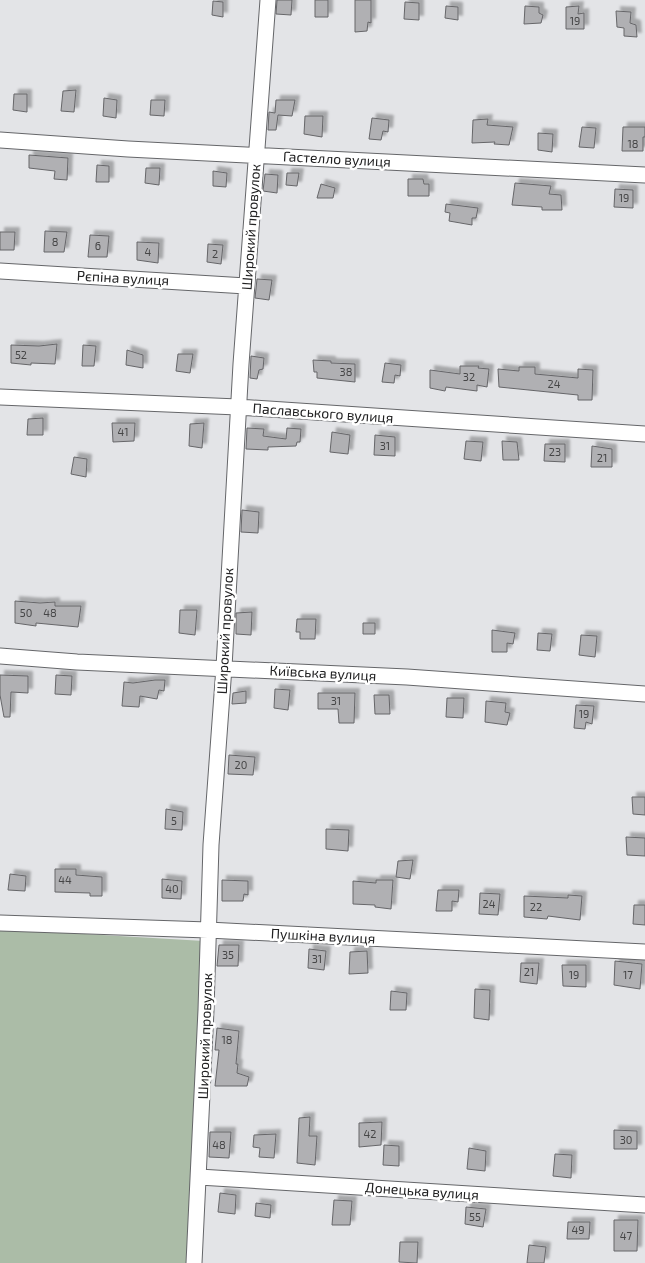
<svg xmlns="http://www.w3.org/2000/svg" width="645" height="1263" font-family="'Exo 2',sans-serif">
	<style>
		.green { fill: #abbca7 }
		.building { fill: #b0b0b3; stroke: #666669; filter: url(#shadow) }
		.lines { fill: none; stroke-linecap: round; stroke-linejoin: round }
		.minor-casing { stroke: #656669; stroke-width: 17 }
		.minor { stroke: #fff; stroke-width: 15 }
		.labels { text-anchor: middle; stroke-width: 5; stroke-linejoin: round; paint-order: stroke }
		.number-label { font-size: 11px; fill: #454546 }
		.street-label { font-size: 14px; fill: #212122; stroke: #fff }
	</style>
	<defs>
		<filter id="shadow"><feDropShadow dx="4.5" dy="-4.5" stdDeviation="1" flood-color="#0004"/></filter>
	</defs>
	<rect width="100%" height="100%" fill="#e3e4e7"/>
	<path class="green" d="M0,929L204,941L187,1263H0Z"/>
	<path class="building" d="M277,0H292L291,15L276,14Z
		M315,0H328V17H315Z
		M355,0H371V23L368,22L367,31L355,32Z
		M213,1L223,2V17L212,15Z
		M405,2L419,3V20L404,19Z
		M446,6L458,7V20L445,18Z
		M525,6L539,7V13L543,15L541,23L524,24Z
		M579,6L578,14L584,13V29H566V7Z
		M616,11L631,12L630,23L636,25L637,37L624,36V28L617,27Z
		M76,90L74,112L61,111L63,91Z
		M14,94H27V112L13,110Z
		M104,98L117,100L116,118L103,116Z
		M151,100H165L164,116L150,115Z
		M276,100H295L292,116L278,115L276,130H268L269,112L275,113Z
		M305,116H323L322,137L304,134Z
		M372,118L389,120L388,132L383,131L381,140L369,139Z
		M488,119L487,125L513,127L509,145L494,144L495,142L472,143L473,120Z
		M582,127L596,128L594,148L579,147Z
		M623,127H645V137H643V151H622Z
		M538,133L553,134L552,152L538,150Z
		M29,155L68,158L67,180L54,179L55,171L29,168Z
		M97,165L109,166V182H96Z
		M146,168H160L159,185L145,183Z
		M213,171L227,173L226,187L213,186Z
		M287,173H299L297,186L286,185Z
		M265,174L278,175L277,193L263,191Z
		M408,179H423L424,184H429V196H408Z
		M515,183L551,186L549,194L561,195L562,210H542V207L512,205Z
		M321,184L335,188L333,198H317Z
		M615,189L633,190V208L614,207Z
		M446,204L478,208L476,218H472V225L449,221L450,213L445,212Z
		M45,231L67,232L64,252H44Z
		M0,232H15L14,250H0Z
		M90,235L109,236L107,257H88Z
		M137,242L159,243L158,263L137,260Z
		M208,244L223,245L221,264L207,262Z
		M257,279L272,280L269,300L255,298Z
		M57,344L55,364L31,363V365L11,363V345L39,346Z
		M83,345L96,346L94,366H82Z
		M127,350L143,355V368L126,365Z
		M178,354H193L190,373L176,371Z
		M251,356L264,358L263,369L259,370L257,379L250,378Z
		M313,360L331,361V363L355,364V382L317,378V372H314Z
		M385,363L401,365L400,376L395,375L394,383L382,382Z
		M460,366H479L478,368L489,369L487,387L477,385V391L446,387L445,391L430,388V370L460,374Z
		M519,367H535V374L578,378V369L593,370L592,400H578V395L499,387L498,369L519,371Z
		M43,418V435H27L28,419Z
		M112,423H135L134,441L113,442Z
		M204,423L202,448L189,446L190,424Z
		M247,428L264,429L263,436L286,439L287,428L301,429L300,442H297L296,446L268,447V450L246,449Z
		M332,432L350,435L348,454L330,452Z
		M375,435L395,437V456L374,455Z
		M466,441L483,442L481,461L464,459Z
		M502,441L517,442L519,460H503Z
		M545,444H565V462L544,461Z
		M592,446L612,449V467H591Z
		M74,457L87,459L86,477L71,474Z
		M242,510L259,512L258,533L241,532Z
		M15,601L40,603L55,602V606H81L78,627L36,623V626L15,623Z
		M180,610H197L195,635L179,633Z
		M252,612L251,635L236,634V613Z
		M297,619H316L315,639H300V632H296Z
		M363,623H375V634H363Z
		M492,630L515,633L513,644L507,643V652H492Z
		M538,633L552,634L550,651L537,650Z
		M581,635L597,636L595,657L579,655Z
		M0,675L28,676V693L11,692L10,717H4L0,695Z
		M56,675L72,676L71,695L55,694Z
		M155,680H165L164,691L159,690L157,699L140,696L139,707L122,706L124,682L133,683Z
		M275,689L290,690L288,710L274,708Z
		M246,691V703L232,704L233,693Z
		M318,693H355L354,723H339L338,709H318Z
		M374,695H389L390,714H375Z
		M447,698H464L463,718L446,717Z
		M486,701L506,703L505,712L510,713L507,725L485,722Z
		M576,705L594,706L592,724L586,722L585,729L574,728Z
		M229,755L255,757L253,775L228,774Z
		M632,797H645V815L633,814Z
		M166,809L183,812L182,830L165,829Z
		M326,829L349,830L348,851L326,849Z
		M626,837L645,838V856L627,855Z
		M413,860L410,879L396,877L398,861Z
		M55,869H76V875L102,877V896H90V893L55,892Z
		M10,874L26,876L25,891L8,890Z
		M162,879L182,881L181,899L162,898Z
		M222,880L248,881V895L244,894L243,901H222Z
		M376,880H393L391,909L375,907V905L353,904V881L376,883Z
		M438,890H459L458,902L452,901V911H436Z
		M480,893L500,894L498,915L479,914Z
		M568,895L582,896L580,920L548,916L547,919L524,917V896L568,898Z
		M634,905H645V925L633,924Z
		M219,945H239L238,966H217Z
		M309,949L326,951L324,970L308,968Z
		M367,951L368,973L349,974L350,952Z
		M615,961L642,964L640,989L614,985Z
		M521,963H539L537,984L520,982Z
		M562,965H586V987L563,986Z
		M475,989L490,990L489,1020L474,1018Z
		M391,991L407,993L406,1010H390Z
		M217,1028L239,1031L236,1064H238L237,1073L249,1077L247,1086H215L219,1050H215Z
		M310,1117L309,1136H317L315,1165L297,1163L299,1118Z
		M382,1122L381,1145L359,1147V1123Z
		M614,1130L637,1131V1149H614Z
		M210,1132H231L229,1158L209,1157Z
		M276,1134L274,1158L259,1157L260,1148L253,1147L254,1135Z
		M384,1145L399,1146V1166L383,1165Z
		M469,1148L486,1151L485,1171L467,1169Z
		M555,1154L572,1155L571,1178L553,1176Z
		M220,1193L236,1195L235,1214L218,1212Z
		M334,1200L352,1201L350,1225H332Z
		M256,1203L271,1205L270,1218L255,1216Z
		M466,1207L486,1209L483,1227L465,1224Z
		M614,1220H638L637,1251H614Z
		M568,1222H590L589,1239H567Z
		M400,1242H418L417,1263L399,1262Z
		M529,1245L546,1247L544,1263H527Z"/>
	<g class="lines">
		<g class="minor-casing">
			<path id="minor" d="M0,140L128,149L645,175
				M0,271L246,286
				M0,397L238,407L645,434
				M0,656L77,662L407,677L645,694
				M0,923L208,930L645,952
				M199,1177L645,1205
				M194,1263L206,1010L211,845L224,667L241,364L268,0"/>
		</g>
		<use href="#minor" class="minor"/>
	</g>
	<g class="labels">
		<g class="number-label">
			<text x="575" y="25">19</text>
			<text x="633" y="148">18</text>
			<text x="624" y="202">19</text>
			<text x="55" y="246">8</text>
			<text x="98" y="250">6</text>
			<text x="148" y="256">4</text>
			<text x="215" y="258">2</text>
			<text x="21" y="359">52</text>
			<text x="346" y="376">38</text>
			<text x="469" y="381">32</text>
			<text x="554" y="388">24</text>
			<text x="123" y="436">41</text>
			<text x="385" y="450">31</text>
			<text x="555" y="456">23</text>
			<text x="602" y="462">21</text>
			<text x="26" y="617">50</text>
			<text x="50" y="617">48</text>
			<text x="336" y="705">31</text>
			<text x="584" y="718">19</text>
			<text x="241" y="769">20</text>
			<text x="174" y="825">5</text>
			<text x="65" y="884">44</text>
			<text x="172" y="893">40</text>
			<text x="489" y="908">24</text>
			<text x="536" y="911">22</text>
			<text x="228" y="959">35</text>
			<text x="317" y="963">31</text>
			<text x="529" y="976">21</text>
			<text x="574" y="979">19</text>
			<text x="628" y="979">17</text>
			<text x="227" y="1044">18</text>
			<text x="370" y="1138">42</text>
			<text x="626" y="1144">30</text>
			<text x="219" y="1149">48</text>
			<text x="475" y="1221">55</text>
			<text x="578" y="1234">49</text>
			<text x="626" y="1240">47</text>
		</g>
		<g class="street-label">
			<text transform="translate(337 159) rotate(3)" y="5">Гастелло вулиця</text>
			<text transform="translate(251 227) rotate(-86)" y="5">Широкий провулок</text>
			<text transform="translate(123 278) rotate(3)" y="5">Рєпіна вулиця</text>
			<text transform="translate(323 413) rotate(4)" y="5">Паславського вулиця</text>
			<text transform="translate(225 631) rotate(-87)" y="5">Широкий провулок</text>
			<text transform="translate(323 673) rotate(3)" y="5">Київська вулиця</text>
			<text transform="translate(323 936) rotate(3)" y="5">Пушкіна вулиця</text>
			<text transform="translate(205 1036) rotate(-88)" y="5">Широкий провулок</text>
			<text transform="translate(422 1191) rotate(4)" y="5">Донецька вулиця</text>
		</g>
	</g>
</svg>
